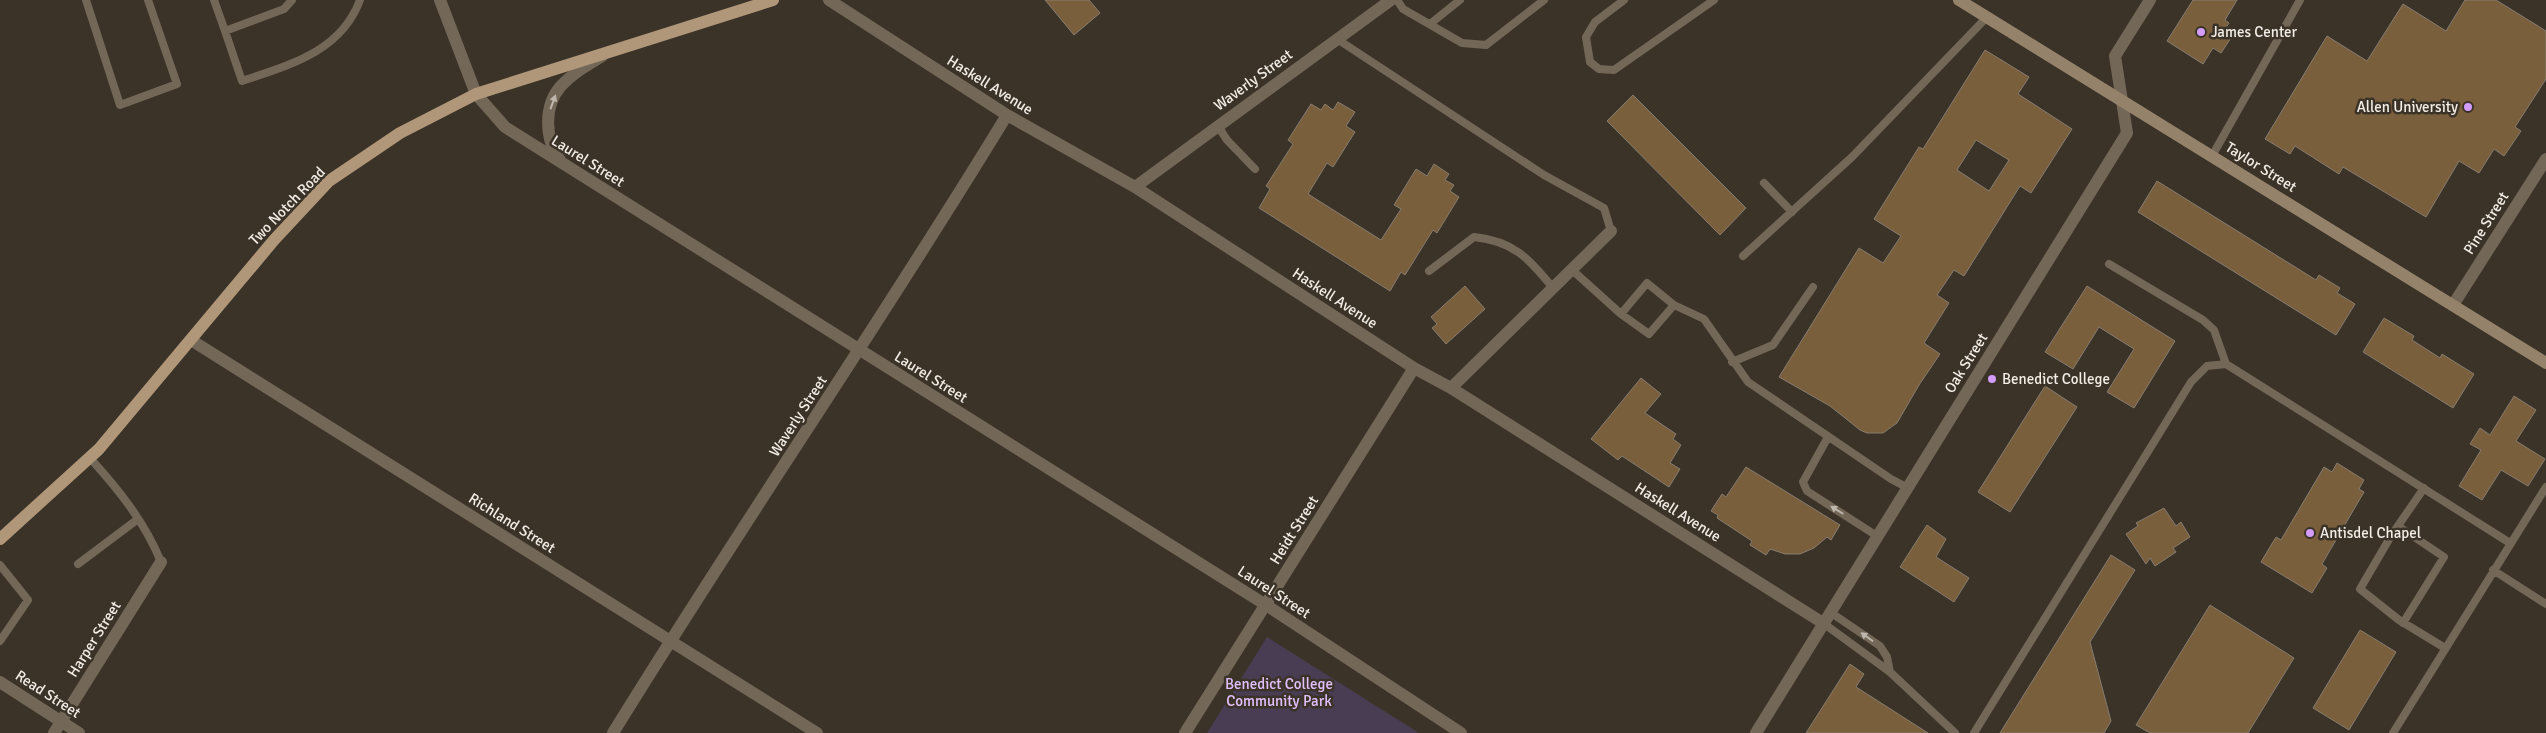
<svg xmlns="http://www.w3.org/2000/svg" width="2546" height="733" font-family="Signika,sans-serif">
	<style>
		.green { fill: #493d53 }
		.building { fill: #7a5f3c; stroke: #867c70; fill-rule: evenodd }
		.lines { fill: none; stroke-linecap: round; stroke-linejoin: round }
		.service { stroke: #736758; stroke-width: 8 }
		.minor { stroke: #736758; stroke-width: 12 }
		.tertiary { stroke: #736758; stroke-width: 12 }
		.secondary { stroke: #95826a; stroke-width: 12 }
		.primary { stroke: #b09779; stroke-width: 12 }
		.oneway { fill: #bfb7ad }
		.poi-dot { fill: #d39cfd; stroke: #3b3328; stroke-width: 2 }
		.labels { text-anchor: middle; stroke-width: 5; stroke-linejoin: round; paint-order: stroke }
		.poi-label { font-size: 15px; fill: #f2ede6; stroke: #3b3328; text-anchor: start }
		.street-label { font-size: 15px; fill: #f2ede6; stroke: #3b3328 }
		.park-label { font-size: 15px; fill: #e2c0fe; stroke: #3b3328 }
	</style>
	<rect width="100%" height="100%" fill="#3b3328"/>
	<path class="green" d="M1267,637L1419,733H1207Z"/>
	<path class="building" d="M1045,0H1089L1100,13L1074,35Z
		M2193,0H2237L2225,20L2229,23L2225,29L2233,35L2221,53L2213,48L2203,64L2167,41Z
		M2465,0H2496L2546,31V79L2515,127L2521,131L2504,156L2494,149L2479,173L2459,161L2426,217L2343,167L2339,174L2295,146L2290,154L2265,139L2327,36L2367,61L2403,4L2446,31Z
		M1985,50L2029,77L2018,94L2072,129L2031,193L2020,186L1964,276L1954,270L1937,295L1949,303L1924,343L1940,354L1919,385L1897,423L1883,433H1867L1860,430L1830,406L1779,377L1859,248L1883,263L1901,236L1874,219L1919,147L1923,149ZM1976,140L2009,160L1989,191L1957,170Z
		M1633,95L1746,208L1720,235L1607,121Z
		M1338,102L1355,112L1346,126L1355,132L1333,167L1327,163L1308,194L1381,240L1401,209L1394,205L1416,169L1427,176L1434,164L1449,174L1445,180L1454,185L1450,191L1459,197L1437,233L1433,230L1405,275L1401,272L1390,291L1259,208L1270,189L1266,186L1293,144L1288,140L1311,104L1321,110L1325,104L1333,110Z
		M2157,181L2316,280L2319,275L2340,288L2337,293L2355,304L2336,335L2138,212Z
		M1465,286L1485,309L1446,344L1432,328L1437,324L1431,317Z
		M2087,286L2175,341L2134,408L2107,392L2134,349L2099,327L2073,369L2045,352Z
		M2384,318L2414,336L2412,340L2440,358L2442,354L2474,374L2453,408L2363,352Z
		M1641,378L1661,394L1645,413L1676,434L1673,439L1681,445L1670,463L1680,469L1669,487L1622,456L1618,460L1591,439Z
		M2045,386L2077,407L2010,512L1978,492Z
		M2514,396L2536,410L2516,441L2545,459L2528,486L2501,470L2482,500L2459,486L2481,450L2470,444L2480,428L2490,435Z
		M2337,463L2364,480L2359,489L2364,492L2322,564L2327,568L2312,593L2261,562L2276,537L2281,540L2324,467L2332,472Z
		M1746,467L1840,525L1831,540L1827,537L1814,548L1800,554H1785L1770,549L1766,555L1750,545L1752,541L1717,518L1718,515L1711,511L1722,494L1726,497Z
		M2164,508L2176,526L2181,522L2190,537L2173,548L2176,552L2155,566L2150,558L2146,564L2126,534L2138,526L2136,523Z
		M1927,525L1946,539L1936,557L1969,578L1954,602L1900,567Z
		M2111,555L2135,570L2090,642L2111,721L2104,733H2000Z
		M2210,605L2294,658L2248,733H2150L2136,725Z
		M2360,630L2396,652L2349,730L2313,708Z
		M1850,664L1864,674L1856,687L1928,733H1806Z"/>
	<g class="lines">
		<path class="service" d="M86,0L120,105L177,84L148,0
			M214,0L225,31L284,9L292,0
			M1397,0L1403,9L1462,43L1486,45L1544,0
			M1624,0L1595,22L1586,37L1590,62L1599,69L1614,70L1714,0
			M1430,24L1460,0
			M225,31L242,81C289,65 341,52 360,0
			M1337,39L1544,175L1604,208L1611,231
			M1218,126L1227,140L1255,169
			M2212,156L2300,0
			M1764,183L1792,212
			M1743,256L1852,157L1987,17
			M2109,264L2203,320L2214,330L2226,364
			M1571,269L1621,314L1649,334L1674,305L1647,283L1621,314
			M1429,271L1474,237C1513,241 1529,258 1553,288
			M1674,305L1704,319L1748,382L1891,479L1908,488
			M1732,362L1773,345L1813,287
			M1828,437L1803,482L1807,491L1877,536
			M90,458C118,489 145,522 161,562
			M2424,488L2391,536L2360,589L2399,620L2445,648
			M2398,526L2444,557L2403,623
			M78,564L138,519
			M0,565L28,600L0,641
			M2493,570L2546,604
			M1830,612L1880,646L1887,657L1890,672
			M1823,623L1890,672L1955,733
			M1974,733L2191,382L2207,366L2226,364L2510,543
			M2393,733L2546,487"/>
		<path class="minor" d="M829,0L1007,115L1135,187L1414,368L1451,388L1823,623
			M1135,187L1391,0
			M2453,305L2546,159
			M191,340L817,733
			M1451,388L1611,231
			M0,682L79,733
			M54,733L161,562
			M613,733C741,525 880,324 1007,115
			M1185,733L1414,368
			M1756,733L2127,133L2115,56L2150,0"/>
		<path class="tertiary" d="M440,0L476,94L505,127L1266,605L1461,733
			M560,160C545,140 543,106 561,86C572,74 587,65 602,56"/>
		<path class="secondary" d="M1959,0L2546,363"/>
		<path class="primary" d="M0,539L99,449L274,240L329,181L400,133L476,94L773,0"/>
	</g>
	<defs><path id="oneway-solid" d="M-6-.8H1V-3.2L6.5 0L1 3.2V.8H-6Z" transform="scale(1.25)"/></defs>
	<g class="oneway">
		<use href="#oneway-solid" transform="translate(553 102) rotate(-70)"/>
		<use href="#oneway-solid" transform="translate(1837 510) rotate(-148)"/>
		<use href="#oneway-solid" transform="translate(1867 637) rotate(-145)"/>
	</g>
	<g class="poi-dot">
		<circle cx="2201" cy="32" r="5"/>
		<circle cx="2468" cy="107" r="5"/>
		<circle cx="1992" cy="379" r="5"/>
		<circle cx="2310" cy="533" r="5"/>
	</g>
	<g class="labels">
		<g class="poi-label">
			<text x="2211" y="37">James Center</text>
			<text x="2458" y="112" text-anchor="end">Allen University</text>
			<text x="2002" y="384">Benedict College</text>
			<text x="2320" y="538">Antisdel Chapel</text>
		</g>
		<g class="street-label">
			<text transform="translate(1253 80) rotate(-36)" y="5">Waverly Street</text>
			<text transform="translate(990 85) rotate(32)" y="5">Haskell Avenue</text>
			<text transform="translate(588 161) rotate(32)" y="5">Laurel Street</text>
			<text transform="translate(2261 167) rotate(32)" y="5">Taylor Street</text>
			<text transform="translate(287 206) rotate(-46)" y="5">Two Notch Road</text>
			<text transform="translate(2486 223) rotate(-58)" y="5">Pine Street</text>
			<text transform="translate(1335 298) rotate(33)" y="5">Haskell Avenue</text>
			<text transform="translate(1966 363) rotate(-58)" y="5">Oak Street</text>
			<text transform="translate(931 377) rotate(32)" y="5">Laurel Street</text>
			<text transform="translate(798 416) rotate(-57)" y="5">Waverly Street</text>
			<text transform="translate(1678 512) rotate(32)" y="5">Haskell Avenue</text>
			<text transform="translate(512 523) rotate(32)" y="5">Richland Street</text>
			<text transform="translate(1294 530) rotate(-58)" y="5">Heidt Street</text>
			<text transform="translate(1274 592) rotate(33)" y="5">Laurel Street</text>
			<text transform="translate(94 639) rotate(-58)" y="5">Harper Street</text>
			<text transform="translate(48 694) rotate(33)" y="5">Read Street</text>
		</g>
		<g class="park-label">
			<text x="1279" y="689">Benedict College<tspan x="1279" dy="17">Community Park</tspan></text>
		</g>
	</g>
</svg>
